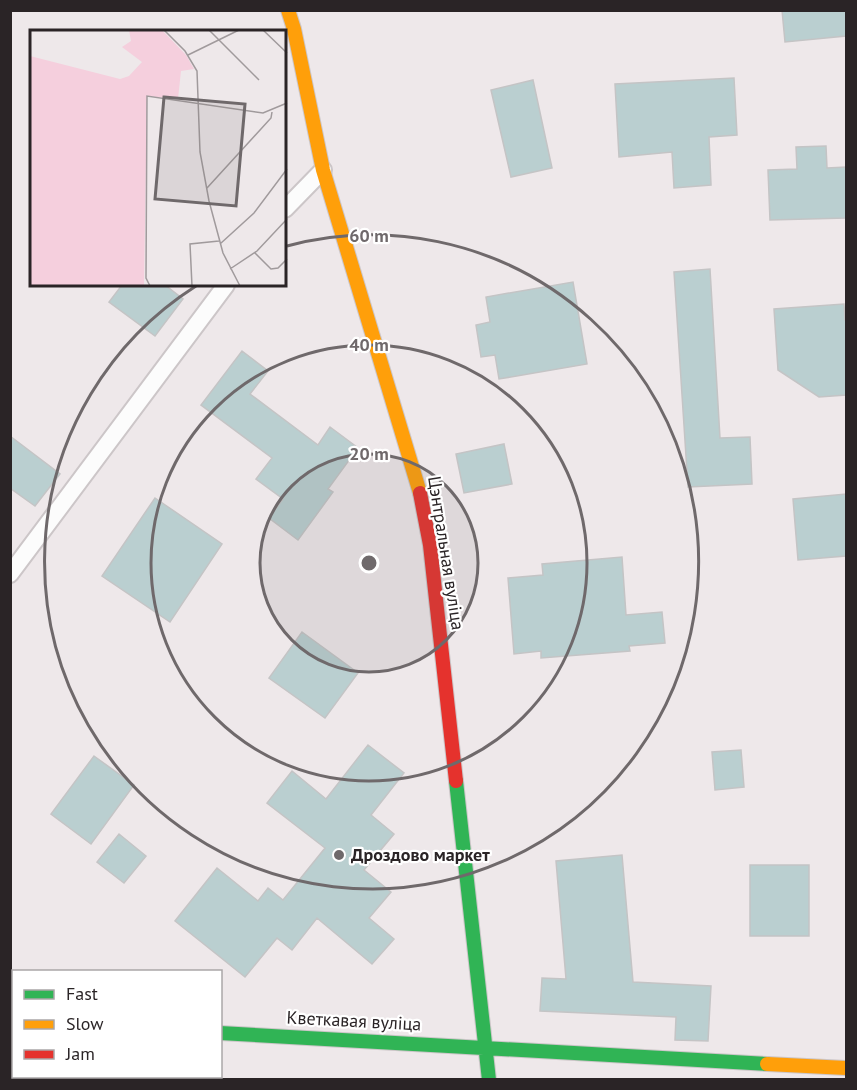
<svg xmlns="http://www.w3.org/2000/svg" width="857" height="1090" font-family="'PT Sans',sans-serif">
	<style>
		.building { fill: #bacfd0; stroke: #c4c4c5; stroke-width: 1.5 }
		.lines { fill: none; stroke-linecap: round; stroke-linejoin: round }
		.lane-casing { stroke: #ccc6c8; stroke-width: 20 }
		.fast-casing { stroke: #ccc6c8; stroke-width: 16 }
		.slow-casing { stroke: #ccc6c8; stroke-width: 16 }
		.jam-casing { stroke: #ccc6c8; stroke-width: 16 }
		.lane { stroke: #fcfcfc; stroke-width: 16 }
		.fast { stroke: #30b455; stroke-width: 14 }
		.slow { stroke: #ff9f0a; stroke-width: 14 }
		.jam { stroke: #e5322d; stroke-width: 14 }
		.ring { fill: none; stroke: #6f696b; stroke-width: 3 }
		.poi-dot { fill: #6f696b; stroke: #fff; stroke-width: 2 }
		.labels { text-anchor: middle; stroke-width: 4.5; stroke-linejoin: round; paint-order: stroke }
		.street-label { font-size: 18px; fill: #2a2426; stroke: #fff }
		.poi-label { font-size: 18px; font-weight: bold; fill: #2a2426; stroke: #fff; text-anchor: start }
		.inset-road { fill: none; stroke: #a09a9c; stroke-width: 1.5 }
		.view { fill: #6f696b; fill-opacity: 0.15; stroke: #6f696b; stroke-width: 3 }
		.inset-edge { fill: none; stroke: #2a2426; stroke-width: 3 }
		.centre { fill: #6f696b; stroke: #fff; stroke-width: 3 }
		.ring-label { font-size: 18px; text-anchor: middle; font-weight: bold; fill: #6f696b; stroke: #fff; stroke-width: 4.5; stroke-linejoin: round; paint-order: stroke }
	</style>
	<rect width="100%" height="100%" fill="#eee8ea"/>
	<path class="building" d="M782,10H846V36L785,42Z
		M734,78L737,135L709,137L711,185L674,188L672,152L619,157L615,84Z
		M533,80L552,168L511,177L491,90Z
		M826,146L827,168L846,167V218L770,220L768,170L797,169L796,147Z
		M710,269L720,438L750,437L752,484L688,487L674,272Z
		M573,282L587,364L499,379L495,355L481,357L476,325L490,322L486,297Z
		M122,285H165L183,299L155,336L109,302Z
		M844,304L845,320H846V395L819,397L778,370L774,309Z
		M242,351L268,371L250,394L318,445L330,427L358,448L328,489L333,492L298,540L269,518L283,499L256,479L272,458L201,405Z
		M10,436L60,474L35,506L10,488Z
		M504,444L512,484L464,493L456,454Z
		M846,494V556L798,560L793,499Z
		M155,498L222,544L170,622L102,576Z
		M622,557L626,615L662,612L665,643L629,646L630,651L541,658V651L514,654L508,578L543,575L542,564Z
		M302,632L358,673L325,718L269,678Z
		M368,745L404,773L371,815L394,834L364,870L391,892L369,918L394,939L372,964L317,918L292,950L277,938L245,977L175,921L217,868L258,901L268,888L283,900L325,848L267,803L292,771L326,799Z
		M741,750L744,787L715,790L712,752Z
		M94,756L134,785L91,844L51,814Z
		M119,834L146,856L124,883L97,862Z
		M622,855L633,982L711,986L708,1041L675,1040L676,1017L540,1011L542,978L566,979L556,861Z
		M750,865H809V936H750Z"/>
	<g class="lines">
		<g class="lane-casing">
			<path id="lane" d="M285,209L323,170
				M10,574L226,285"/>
		</g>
		<g class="fast-casing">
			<path id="fast" d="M456,781L489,1080
				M220,1033L767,1064"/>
		</g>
		<g class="slow-casing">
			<path id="slow" d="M288,10L294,29L323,170L420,493
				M767,1064L846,1068"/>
		</g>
		<g class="jam-casing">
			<path id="jam" d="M420,493L430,545L456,781
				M10,1022L14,1023"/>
		</g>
		<use href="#lane" class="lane"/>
		<use href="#fast" class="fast"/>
		<use href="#slow" class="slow"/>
		<use href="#jam" class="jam"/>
	</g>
	<circle cx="369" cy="563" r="109" fill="#6f696b" fill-opacity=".12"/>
	<g class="ring">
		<circle cx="369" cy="563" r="109"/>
		<circle cx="369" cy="563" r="218"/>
		<path d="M287 246A327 327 0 1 1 196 286"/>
	</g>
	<circle class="poi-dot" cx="339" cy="855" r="6"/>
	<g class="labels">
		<g class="street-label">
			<text transform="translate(446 553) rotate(81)" y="6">Цэнтральная вуліца</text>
			<text transform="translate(354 1021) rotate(3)" y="6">Кветкавая вуліца</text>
		</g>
		<g class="poi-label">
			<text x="351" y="861">Дроздово маркет</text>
		</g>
	</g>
	<g transform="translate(30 30)">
		<rect width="256" height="256" fill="#eee8ea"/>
		<path d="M99,0H132L156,25L164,39L151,41L148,69L117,66L114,256H0V26L90,49L99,46L112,32L92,17L101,11Z" fill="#f5cfdd"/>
		<path class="inset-road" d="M134,0L155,21L167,41L170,122L179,171L193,223L210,256M179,0L229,50M233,0L257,23M158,25L209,0M177,158L241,88L242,82M190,214L224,183L257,139M225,223L241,239L248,238L257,229M200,239L227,221L257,189M120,256L116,248L117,66L233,83L257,73M162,256L160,214L189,211"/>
		<path class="view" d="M134,67L215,74L206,176L125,169Z"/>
		<rect width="256" height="256" class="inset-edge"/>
	</g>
	<circle cx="369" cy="563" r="9" class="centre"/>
	<g class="ring-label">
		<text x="369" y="242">60 m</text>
		<text x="369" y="351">40 m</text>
		<text x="369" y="460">20 m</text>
	</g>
	<rect width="857" height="1090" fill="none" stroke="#2a2426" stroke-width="24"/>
	<rect x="12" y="970" width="210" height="108" fill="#ffffff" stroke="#aaa7a8" stroke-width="1.5"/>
	<rect x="24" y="990" width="30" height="9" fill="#30b455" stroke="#aaa7a8" stroke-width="1.5"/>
	<text x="66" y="1000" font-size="18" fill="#2a2426">Fast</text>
	<rect x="24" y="1020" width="30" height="9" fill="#ff9f0a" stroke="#aaa7a8" stroke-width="1.5"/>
	<text x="66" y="1030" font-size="18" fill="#2a2426">Slow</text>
	<rect x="24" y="1050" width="30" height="9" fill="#e5322d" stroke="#aaa7a8" stroke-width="1.5"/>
	<text x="66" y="1060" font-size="18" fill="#2a2426">Jam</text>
</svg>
